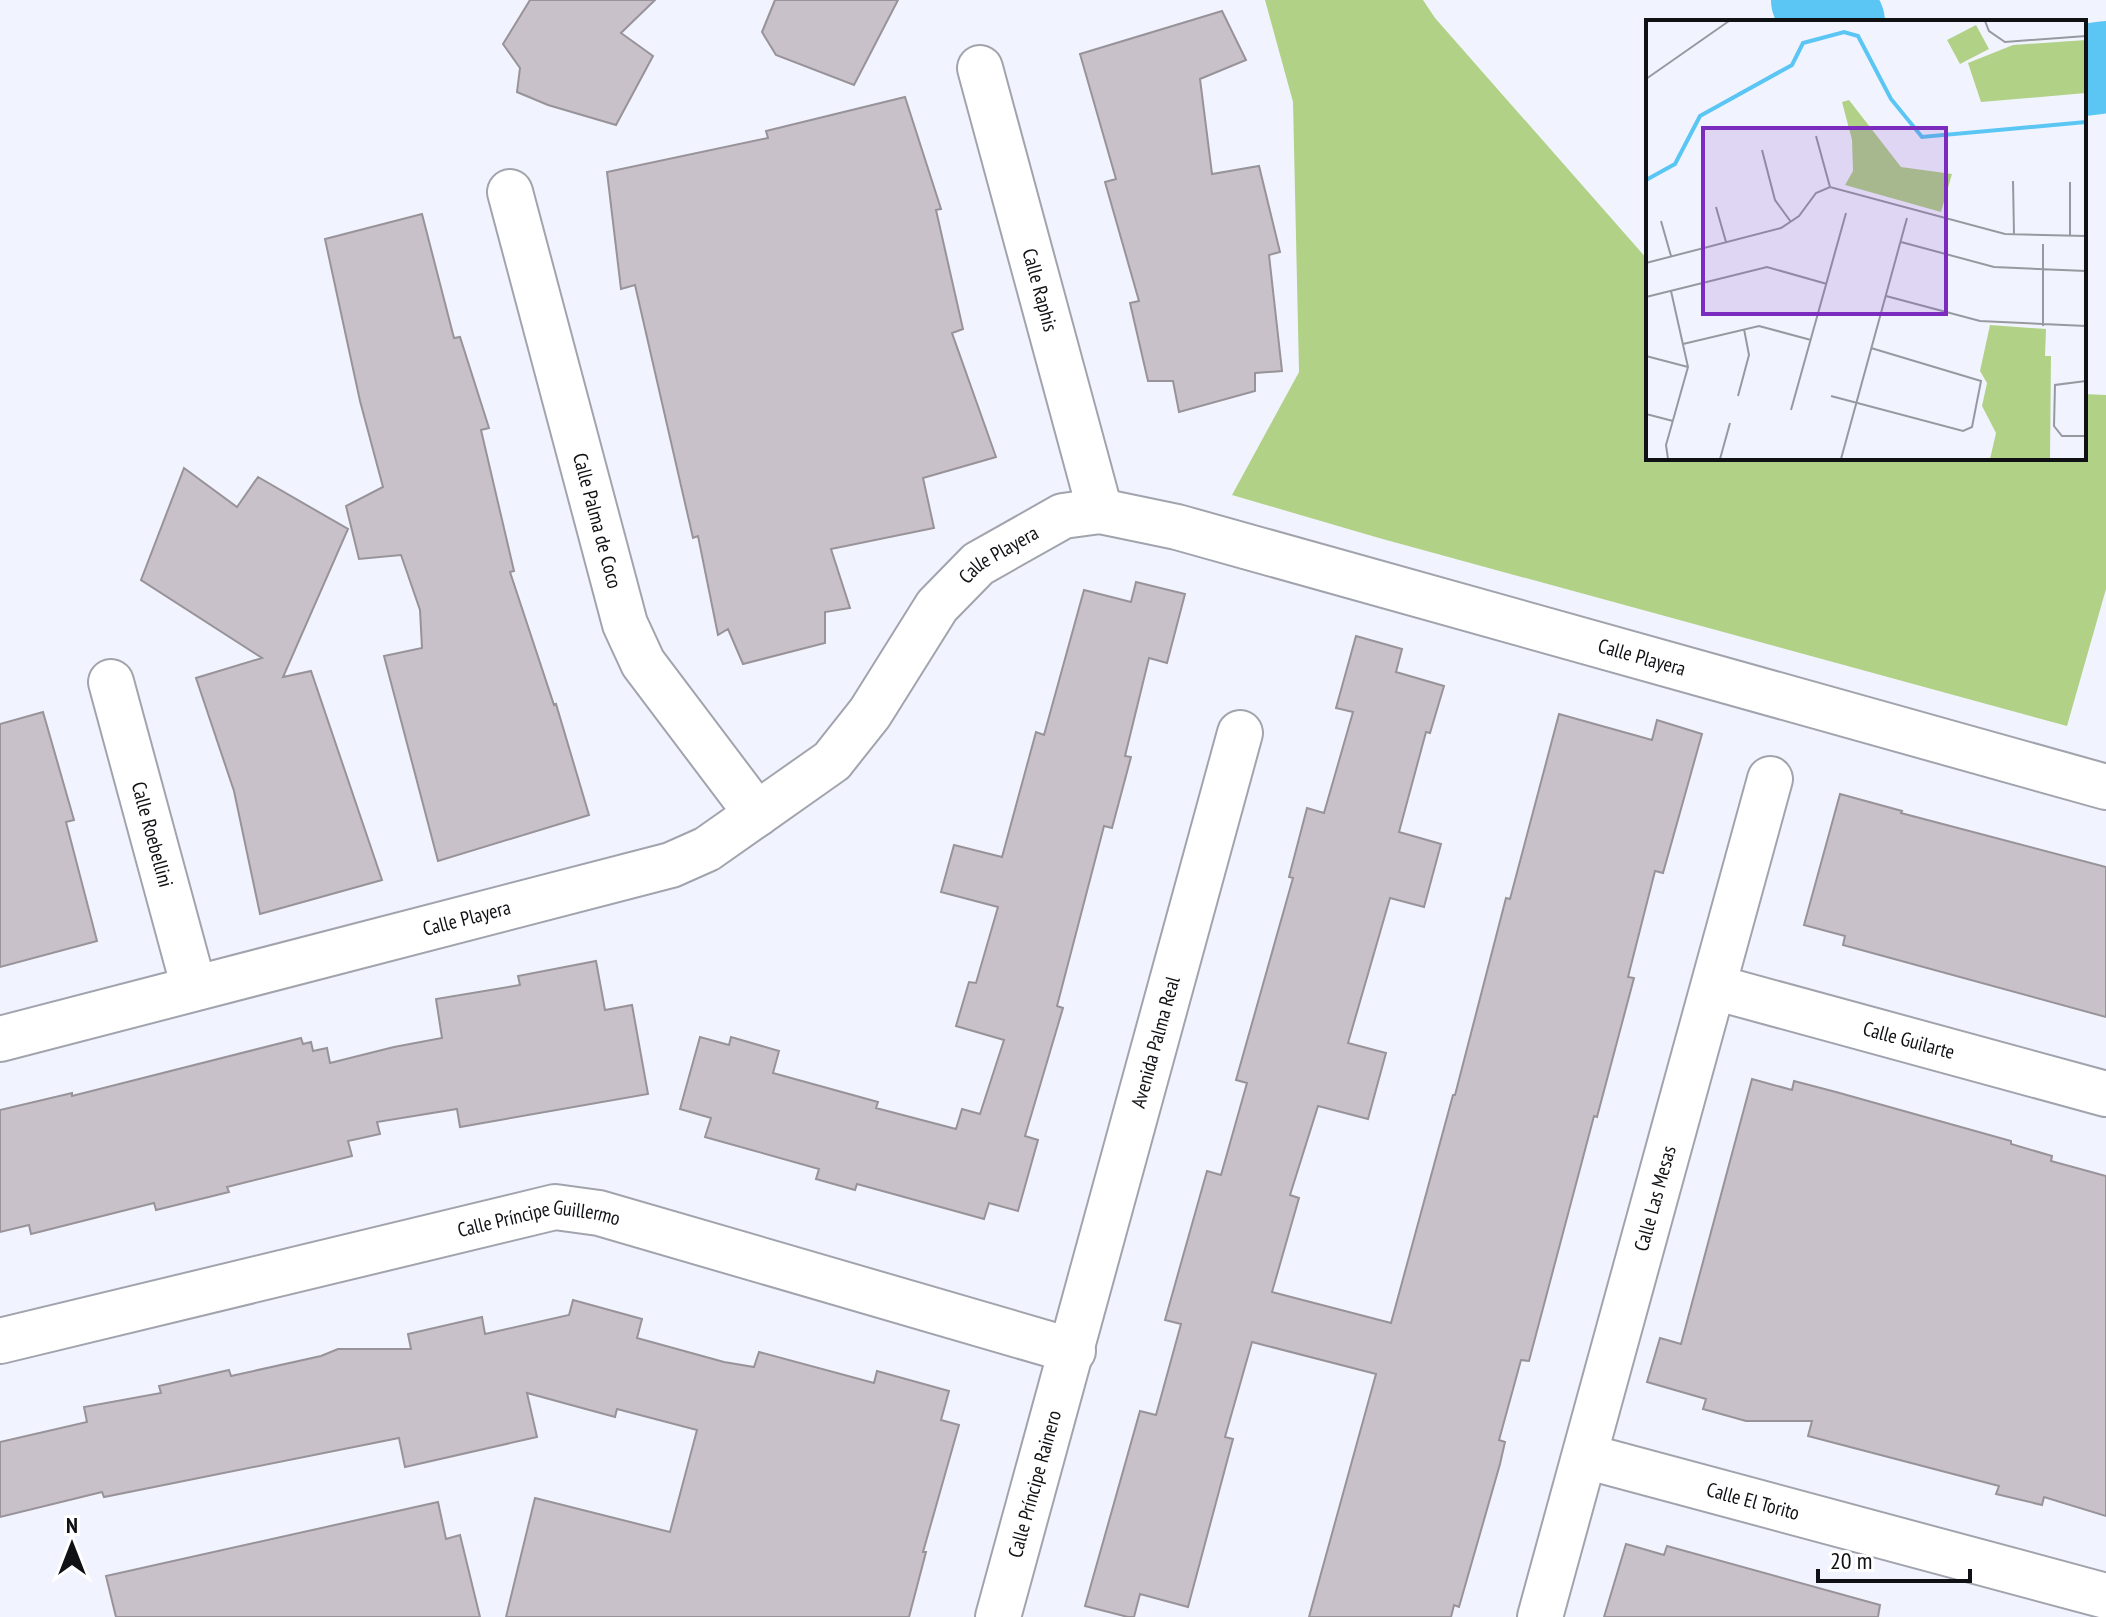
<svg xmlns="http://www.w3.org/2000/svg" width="2106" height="1617" font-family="'PT Sans Narrow',sans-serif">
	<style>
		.green { fill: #b1d187 }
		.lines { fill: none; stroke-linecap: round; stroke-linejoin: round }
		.river { stroke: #5bc6f4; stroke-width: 92 }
		.building { fill: #c8c1c9; stroke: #989299; stroke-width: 2 }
		.minor-casing { stroke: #a2a4ad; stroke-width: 48 }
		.minor { stroke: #fff; stroke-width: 44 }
		.labels { text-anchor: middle; stroke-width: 7; stroke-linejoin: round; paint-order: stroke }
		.street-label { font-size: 20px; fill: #101114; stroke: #fff }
		.inset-river { fill: none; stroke: #5bc6f4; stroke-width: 4 }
		.inset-road { fill: none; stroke: #9799a0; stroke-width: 2 }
		.view { fill: #7b2cbf; fill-opacity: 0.15; stroke: #7b2cbf; stroke-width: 4 }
		.inset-edge { fill: none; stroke: #101114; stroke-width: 4 }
	</style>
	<rect width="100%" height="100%" fill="#f1f4fe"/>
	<path class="green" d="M1265,0H1423L1435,18L1648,260V458H2084V394L2106,395V589L2067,726L1379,538L1232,495L1299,372L1293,102Z"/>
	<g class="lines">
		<path class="river" d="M1817,0L1839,22
			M2084,70L2106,67"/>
	</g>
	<path class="building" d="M530,0H655L621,33L653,56L616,125L548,105L517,92L520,68L503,44Z
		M775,0H898L854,85L776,55L762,32Z
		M1222,11L1246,60L1200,79L1212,174L1259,166L1280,252L1269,255L1282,371L1255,373V391L1179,412L1173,381H1148L1130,303L1139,301L1105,182L1116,179L1080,54Z
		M905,97L941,209L936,210L963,329L952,333L996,457L923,478L934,528L831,549L850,608L825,612V643L743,664L728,629L718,635L698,536L693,538L635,285L621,289L607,172L768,138L766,131Z
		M422,214L454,338L460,337L489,428L481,430L514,571L510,572L554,705L556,704L589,815L438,861L384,656L422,648L420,610L401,555L359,559L346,506L383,487L360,401L325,239Z
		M184,468L237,507L258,477L348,529L283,677L311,671L382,880L260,914L234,791L196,678L262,658L141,580Z
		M1136,582L1185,594L1167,663L1149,658L1125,756L1131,757L1112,828L1104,826L1057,1006L1063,1008L1025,1136L1038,1140L1018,1211L989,1203L984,1219L857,1184L855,1190L816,1179L819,1169L705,1137L711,1118L680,1109L700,1037L729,1045L731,1037L779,1051L773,1073L878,1102L876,1108L956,1129L962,1109L980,1114L1004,1040L956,1026L969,982L976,983L998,907L941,892L954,845L1002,857L1036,732L1044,735L1084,590L1131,602Z
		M1356,636L1402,649L1396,672L1444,686L1430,733L1426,732L1399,832L1441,844L1424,907L1390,898L1348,1043L1386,1053L1368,1119L1318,1106L1290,1195L1299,1198L1272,1292L1391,1323L1453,1095H1455L1506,898L1510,899L1559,714L1652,740L1657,720L1702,734L1663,873L1655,871L1628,977L1634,978L1597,1117L1594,1116L1529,1361L1521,1360L1499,1440L1505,1442L1500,1464L1459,1607L1454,1605L1451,1617H1309L1376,1374L1252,1342L1225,1437L1233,1439L1188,1607L1140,1594L1134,1617H1128L1085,1606L1140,1411L1156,1415L1181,1324L1165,1320L1207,1171L1221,1175L1247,1083L1236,1080L1293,878L1289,877L1307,808L1324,813L1353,712L1336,708Z
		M43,712L74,820L66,822L97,941L0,967V724Z
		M1840,794L1902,811L1901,813L2106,867V1017L1843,945L1845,936L1804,925Z
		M596,961L605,1010L632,1005L648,1094L460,1127L457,1109L377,1122L380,1134L348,1141L352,1156L227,1187L229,1192L156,1210L154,1203L31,1234L29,1225L0,1232V1110L72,1093V1096L301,1038L303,1044L311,1042L313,1051L327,1048L330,1063L394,1047L442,1038L436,999L520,985L518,976Z
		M1752,1079L1792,1090L1794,1081L1836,1092L2011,1141V1144L2052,1156L2051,1161L2106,1176V1516L2044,1497L2042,1505L1996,1494L1999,1486L1808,1436L1812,1421H1746L1703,1409L1706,1399L1647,1382L1660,1338L1681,1344Z
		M573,1300L642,1319L637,1338L724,1362L754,1367L759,1352L874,1383L877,1371L949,1391L941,1420L959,1425L923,1552H926L909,1617H506L535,1498L670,1532L697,1430L617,1409L615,1417L527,1393L537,1437L405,1467L399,1438L104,1497L102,1492L0,1517V1442L87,1422L84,1407L161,1393L159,1386L229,1370L231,1376L321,1356L338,1349H411L408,1334L482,1317L485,1334L569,1315Z
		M438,1502L446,1539L460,1535L480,1617H116L106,1576Z
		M1626,1544L1664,1555L1667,1546L1880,1605L1878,1617H1604Z"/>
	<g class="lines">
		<g class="minor-casing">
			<g id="minor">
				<path id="s1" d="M980,68L1100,511"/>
				<path id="s2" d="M510,192L625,624L643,663L757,814"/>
				<path id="s3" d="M111,682L194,988"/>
				<path id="s4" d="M1714,987L2106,1094"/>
				<path id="s5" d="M0,1039L671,865L707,849L832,761L870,713L937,606L978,564L1063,516L1100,511L1177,527L2106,787"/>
				<path id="s6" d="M0,1341L555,1207L599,1213L1073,1351"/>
				<path id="s7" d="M1585,1456L2106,1596"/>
				<path id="s8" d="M998,1617L1240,733"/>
				<path id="s9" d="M1540,1617L1770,779"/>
			</g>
		</g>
		<use href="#minor" class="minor"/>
	</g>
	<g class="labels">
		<g class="street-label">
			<text dy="7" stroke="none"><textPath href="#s1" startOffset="230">Calle Raphis</textPath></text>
			<text dy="7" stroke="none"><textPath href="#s2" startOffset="340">Calle Palma de Coco</textPath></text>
			<text dy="7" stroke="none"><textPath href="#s5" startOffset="1154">Calle Playera</textPath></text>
			<text dy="7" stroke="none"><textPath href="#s5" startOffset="1828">Calle Playera</textPath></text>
			<text dy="7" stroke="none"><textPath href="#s3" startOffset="158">Calle Roebellini</textPath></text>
			<text dy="7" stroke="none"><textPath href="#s5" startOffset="482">Calle Playera</textPath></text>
			<text dy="7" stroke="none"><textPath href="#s4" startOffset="202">Calle Guilarte</textPath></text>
			<text dy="7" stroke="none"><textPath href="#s8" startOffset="596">Avenida Palma Real</textPath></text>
			<text dy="7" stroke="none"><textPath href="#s9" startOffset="434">Calle Las Mesas</textPath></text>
			<text dy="7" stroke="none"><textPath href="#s6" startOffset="554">Calle Príncipe Guillermo</textPath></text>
			<text dy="7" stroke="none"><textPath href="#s8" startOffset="138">Calle Príncipe Rainero</textPath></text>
			<text dy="7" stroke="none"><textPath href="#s7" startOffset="174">Calle El Torito</textPath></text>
		</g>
	</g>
	<g transform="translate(1646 20)">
		<rect width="440" height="440" fill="#f1f4fe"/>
		<path d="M330,5L343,29L314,44L301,20ZM440,20V73L335,82L322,43L367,25ZM203,80L255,147L306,154L295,192L199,165L207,151L206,120L196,82ZM344,305L400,309L399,336H405L404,439H344L350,413L336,386L341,363L334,351Z" fill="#b1d187"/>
		<path class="inset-river" d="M0,160L29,144L54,96L146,45L157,23L198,12L212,16L245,79L276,117L440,102"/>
		<path class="inset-road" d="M339,1L343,11L359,22L440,16M0,59L83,1M170,116L184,167M116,130L129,180L145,202M367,161L368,215M70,187L80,222M15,201L25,236M424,216V162M255,222L348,247L440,251M0,243L135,208L153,196L170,173L184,167L359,214L440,216M240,276L334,301L440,306M0,277L121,247L181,264M397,306V224M37,324L113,306L165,320M0,336L42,347M440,361L409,365L408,406L416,416H440M92,376L103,335L98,309M185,376L317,411L326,407L335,361L225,328M145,390L200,193M0,394L27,401M22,439L20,425L42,347L25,271M74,439L84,403M195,439L261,198"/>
		<path class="view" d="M57,108H300V294H57Z"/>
		<rect width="440" height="440" class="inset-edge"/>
	</g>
	<g transform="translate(72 1545)" stroke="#ffffff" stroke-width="6" paint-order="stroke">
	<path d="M0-6L14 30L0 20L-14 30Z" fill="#101114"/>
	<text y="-12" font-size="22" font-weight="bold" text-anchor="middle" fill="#101114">N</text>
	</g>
	<path d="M1818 1569v12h152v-12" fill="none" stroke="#101114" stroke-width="4"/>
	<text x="1830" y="1569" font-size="24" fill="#101114" stroke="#ffffff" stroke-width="6" paint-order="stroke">20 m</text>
</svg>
